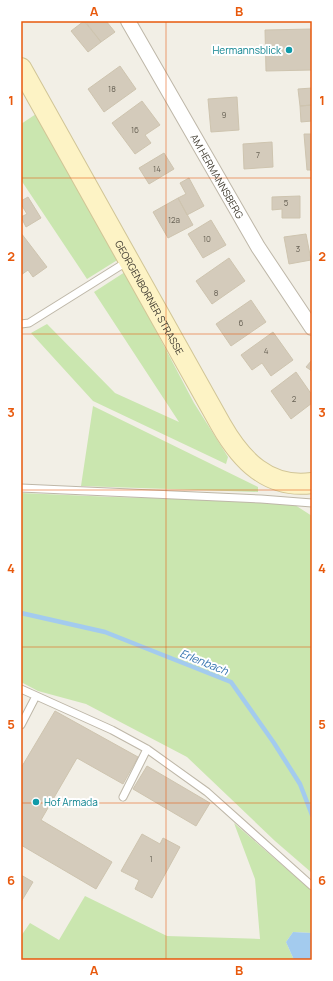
<svg xmlns="http://www.w3.org/2000/svg" width="333" height="981" font-family="Manrope,sans-serif">
	<style>
		.green { fill: #cae6af }
		.water { fill: #a3cbee }
		.lines { fill: none; stroke-linecap: round; stroke-linejoin: round }
		.stream { stroke: #a3cbee; stroke-width: 4.5 }
		.building { fill: #d4cbbb; stroke: #cec4af }
		.service-casing { stroke: #beb7a8; stroke-width: 9 }
		.minor-casing { stroke: #beb7a8; stroke-width: 16 }
		.secondary-casing { stroke: #d1c596; stroke-width: 22 }
		.service { stroke: #fff; stroke-width: 7 }
		.minor { stroke: #fff; stroke-width: 14 }
		.secondary { stroke: #fdf3c5; stroke-width: 20 }
		.grid { fill: none; stroke: #e8590c; stroke-width: 1; stroke-opacity: 0.55 }
		.culture-dot { fill: #0f9aa8; stroke: #fff; stroke-width: 1.5 }
		.labels { text-anchor: middle; stroke-width: 4; stroke-linejoin: round; paint-order: stroke }
		.number-label { font-size: 8px; fill: #696356 }
		.culture-label { font-size: 10px; fill: #0d838f; stroke: #fff; text-anchor: end }
		.street-label { font-size: 10px; fill: #454035; stroke: #fff }
		.water-label { font-size: 11px; font-style: italic; fill: #3172ae; stroke: #fff }
		.neatline { fill: none; stroke: #e8590c; stroke-width: 1.5 }
		.grid-label { font-size: 13px; text-anchor: middle; font-weight: bold; fill: #e8590c }
	</style>
	<rect width="100%" height="100%" fill="#f2efe6"/>
	<path class="green" d="M39,112L119,259L87,279L21,180V124Z
		M125,272L194,403L228,457L226,464L93,401L31,333L47,324L115,393L179,422L94,292Z
		M93,406L258,487V492L81,486Z
		M21,493L113,497L224,500L295,505L312,516V873L275,841L187,757L86,704L38,691L21,682Z
		M234,823L312,891V933L293,932L286,942L294,960H21V936L30,923L59,940L85,896L167,936L260,939L255,879Z"/>
	<path class="water" d="M293,932L312,933V960H294L286,942Z"/>
	<g class="lines">
		<path class="stream" d="M21,613L105,632L231,682L274,743L300,784L312,815"/>
	</g>
	<path class="building" d="M84,21L101,42L88,52L71,31Z
		M85,21H106L115,32L101,42Z
		M312,29V70L266,71L265,30Z
		M120,66L136,89L104,112L88,89Z
		M312,88V105L300,106L298,89Z
		M237,97L239,130L211,132L208,99Z
		M142,101L160,125L145,135L151,143L135,154L112,123Z
		M312,105V121L301,122L300,106Z
		M304,134H312V170H307Z
		M272,142L273,167L244,169L243,144Z
		M164,153L174,169L149,184L139,168Z
		M189,178L204,206L187,215L178,198L186,194L180,183Z
		M300,196V218H282V209L272,210V197Z
		M28,197L41,218L26,227L21,217L27,214L21,204V201Z
		M178,198L193,225L168,238L153,212Z
		M211,220L226,245L203,258L188,234Z
		M21,233L47,267L33,277L28,270L21,275Z
		M306,234L311,260L289,264L284,237Z
		M229,258L245,281L212,304L196,281Z
		M251,300L266,322L231,346L216,324Z
		M273,332L293,360L271,376L262,363L252,370L241,355Z
		M312,360V371L306,367Z
		M296,372L312,395V403L291,419L271,391Z
		M55,711L138,757L123,784L77,758L41,820L112,862L96,889L21,845V768Z
		M147,766L210,803L196,826L133,789Z
		M142,834L160,844L163,838L180,847L152,898L135,889L139,880L121,871Z
		M21,875L33,882L21,902Z"/>
	<g class="lines">
		<g class="service-casing">
			<path id="service" d="M21,324L29,323L128,261
				M21,488L261,499L312,503
				M21,689L112,730L147,749L207,792L312,886
				M21,725L36,696
				M123,797L147,749"/>
		</g>
		<g class="minor-casing">
			<g id="minor">
				<path id="s1" d="M128,21L258,247L312,328"/>
			</g>
		</g>
		<g class="secondary-casing">
			<g id="secondary">
				<path id="s2" d="M21,68L221,425C241,460 268,489 312,483"/>
			</g>
		</g>
		<use href="#service" class="service"/>
		<use href="#minor" class="minor"/>
		<use href="#secondary" class="secondary"/>
	</g>
	<path class="grid" d="M166,21V960M21,178H312M21,334H312M21,490H312M21,647H312M21,803H312"/>
	<g class="culture-dot">
		<circle cx="289" cy="50" r="4"/>
		<circle cx="36" cy="802" r="4"/>
	</g>
	<g class="labels">
		<g class="number-label">
			<text x="112" y="92">18</text>
			<text x="224" y="118">9</text>
			<text x="135" y="133">16</text>
			<text x="258" y="158">7</text>
			<text x="157" y="172">14</text>
			<text x="286" y="206">5</text>
			<text x="174" y="223">12a</text>
			<text x="207" y="242">10</text>
			<text x="298" y="252">3</text>
			<text x="216" y="296">8</text>
			<text x="241" y="326">6</text>
			<text x="266" y="354">4</text>
			<text x="294" y="402">2</text>
			<text x="151" y="862">1</text>
		</g>
		<g class="culture-label">
			<text x="281" y="54">Hermannsblick</text>
			<text x="44" y="806" text-anchor="start">Hof Armada</text>
		</g>
		<g class="street-label">
			<text dy="4" stroke="none"><textPath href="#s1" startOffset="179">AM HERMANNSBERG</textPath></text>
			<text dy="4" stroke="none"><textPath href="#s2" startOffset="263">GEORGENBORNER STRASSE</textPath></text>
		</g>
		<g class="water-label">
			<text transform="translate(204 662) rotate(22)" y="4">Erlenbach</text>
		</g>
	</g>
	<rect width="333" height="981" fill="none" stroke="#ffffff" stroke-width="44"/>
	<rect x="22" y="22" width="289" height="937" class="neatline"/>
	<g class="grid-label">
		<text x="94" y="16">A</text>
		<text x="239" y="16">B</text>
		<text x="11" y="105">1</text>
		<text x="322" y="105">1</text>
		<text x="11" y="261">2</text>
		<text x="322" y="261">2</text>
		<text x="11" y="417">3</text>
		<text x="322" y="417">3</text>
		<text x="11" y="573">4</text>
		<text x="322" y="573">4</text>
		<text x="11" y="729">5</text>
		<text x="322" y="729">5</text>
		<text x="11" y="885">6</text>
		<text x="322" y="885">6</text>
		<text x="94" y="975">A</text>
		<text x="239" y="975">B</text>
	</g>
</svg>
